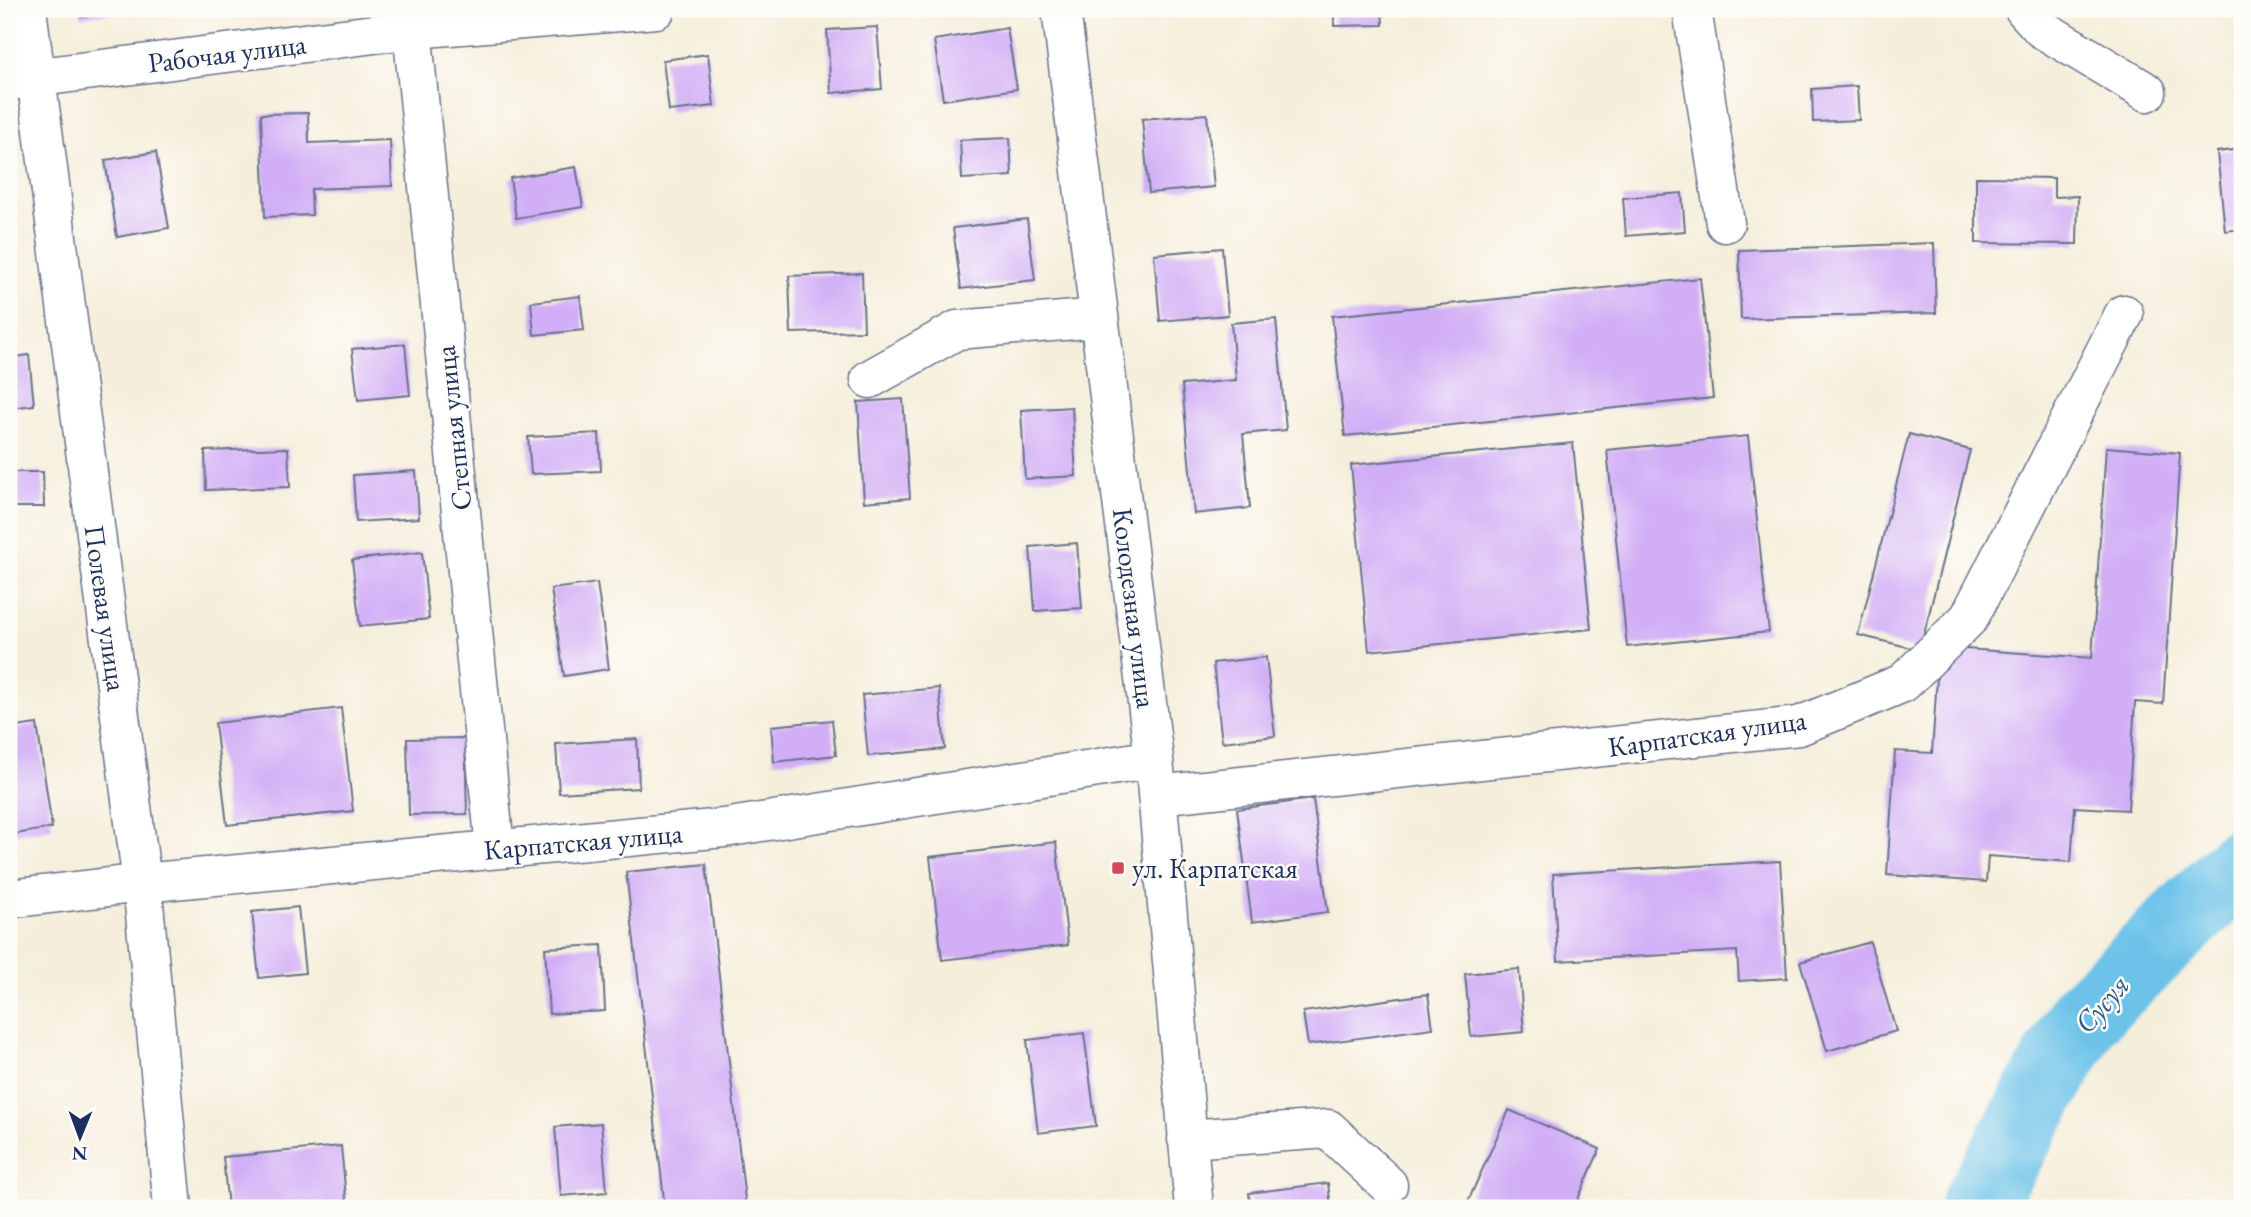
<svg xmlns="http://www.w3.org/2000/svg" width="2251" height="1217" font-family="'EB Garamond',serif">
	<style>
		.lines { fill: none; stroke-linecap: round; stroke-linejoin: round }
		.river { stroke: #6cc2e9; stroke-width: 74 }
		.building { fill: #d1aef6 }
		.minor-casing { stroke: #67728a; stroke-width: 41 }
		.minor { stroke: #fff; stroke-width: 38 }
		.poi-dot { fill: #d1495b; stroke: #fdfcf7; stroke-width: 2.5 }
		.labels { text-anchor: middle; stroke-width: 5; stroke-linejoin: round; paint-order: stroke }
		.street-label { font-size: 28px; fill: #1b2f5e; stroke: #fdfcf7 }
		.poi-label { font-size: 28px; fill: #1b2f5e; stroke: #fdfcf7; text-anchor: start }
		.water-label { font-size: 30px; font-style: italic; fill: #335b88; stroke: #fdfcf7 }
	</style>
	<rect width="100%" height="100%" fill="#fdfcf7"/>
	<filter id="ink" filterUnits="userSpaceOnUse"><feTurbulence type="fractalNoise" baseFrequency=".0143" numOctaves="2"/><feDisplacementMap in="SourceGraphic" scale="14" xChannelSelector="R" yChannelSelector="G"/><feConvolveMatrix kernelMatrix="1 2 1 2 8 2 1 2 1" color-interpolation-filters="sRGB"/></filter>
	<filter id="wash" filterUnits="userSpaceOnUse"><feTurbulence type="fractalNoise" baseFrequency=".00686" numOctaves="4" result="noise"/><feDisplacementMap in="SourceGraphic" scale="28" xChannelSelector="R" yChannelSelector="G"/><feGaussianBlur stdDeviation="1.57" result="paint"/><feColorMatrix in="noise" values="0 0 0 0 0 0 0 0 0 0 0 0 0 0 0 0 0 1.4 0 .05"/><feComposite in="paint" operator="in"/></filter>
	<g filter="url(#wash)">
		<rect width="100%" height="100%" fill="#f5eedb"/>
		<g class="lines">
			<path class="river" d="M1976,1208L2084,1016L2242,864"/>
		</g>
		<g id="blocks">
			<path class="building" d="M80,9H132L133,10L81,17Z
				M1334,9H1382L1383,25L1334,26Z
				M877,27L882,89L831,93L827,30Z
				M1007,28L1017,89L943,100L934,40Z
				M708,54L714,106L669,111L663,60Z
				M1857,86L1859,120L1813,122L1812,89Z
				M308,113L309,143L390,140L392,186L311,189L312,215L265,217L261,114Z
				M1207,114L1214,187L1149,193L1142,119Z
				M1010,138L1012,176L962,179L960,140Z
				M2242,149V229L2225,231L2217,152Z
				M156,152L169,228L117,237L105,160Z
				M576,167L583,207L516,218L510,178Z
				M1976,177L2054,178V197L2078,196L2077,244L1976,243Z
				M1682,193L1685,231L1626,236L1623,198Z
				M1027,219L1035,280L961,289L953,228Z
				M9,243L14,274L9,275Z
				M1934,243L1936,313L1741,319L1739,250Z
				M1222,248L1228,315L1160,321L1154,254Z
				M862,273L864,331L791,333L789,276Z
				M1700,278L1713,398L1345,436L1332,316Z
				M580,296L584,330L534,335L531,302Z
				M1276,319L1286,430L1243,434L1250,508L1194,514L1182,385L1236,380L1231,323Z
				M405,344L410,395L358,400L352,349Z
				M29,355L34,405L9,408V358Z
				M903,399L910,498L864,502L858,402Z
				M1072,407L1076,476L1025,479L1021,410Z
				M599,433L601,471L531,474L528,437Z
				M1909,434L1970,450L1920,650L1858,635Z
				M1748,436L1769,632L1627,647L1607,450Z
				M1573,443L1591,629L1369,651L1351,465Z
				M2106,447L2180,453L2163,704L2135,702L2128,810L2075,807L2071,862L1988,856L1986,882L1887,875L1895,751L1932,753L1939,647L2092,658Z
				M288,448L290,487L206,490L205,451Z
				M416,471L419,518L356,522L353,475Z
				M9,472H43L44,507H9Z
				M1077,543L1082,608L1035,611L1030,547Z
				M422,552L429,619L360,626L352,560Z
				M597,583L609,669L564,676L551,589Z
				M1266,657L1275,736L1222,742L1213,663Z
				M939,688L945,749L868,756L862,695Z
				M341,708L353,811L227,825L215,723Z
				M832,720L836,755L774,762L771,726Z
				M37,724L52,828L9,835V728Z
				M465,738L467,814L409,815L407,739Z
				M637,739L639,788L559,793L556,744Z
				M1313,799L1328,912L1252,922L1237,809Z
				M1056,842L1068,945L942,960L930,857Z
				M1780,861L1787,978L1739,981L1737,951L1558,961L1553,874Z
				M706,864L746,1208H665L626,872Z
				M298,907L305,973L259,978L252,912Z
				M1870,942L1896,1031L1827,1051L1800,962Z
				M602,945L605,1011L549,1014L545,948Z
				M1519,969L1524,1032L1471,1037L1465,974Z
				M1428,994L1433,1028L1308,1045L1303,1012Z
				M1084,1033L1096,1126L1038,1133L1027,1040Z
				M1509,1110L1600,1149L1574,1208H1465Z
				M601,1123L607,1192L561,1196L555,1127Z
				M341,1146L347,1208H228L223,1157Z
				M1328,1183L1331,1208H1251L1249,1193Z"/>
		</g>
	</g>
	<g filter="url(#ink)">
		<use href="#blocks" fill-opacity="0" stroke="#67728a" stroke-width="2"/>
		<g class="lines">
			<g class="minor-casing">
				<path id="minor" d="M27,9L142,883L173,1208
					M410,9L495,848
					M1061,9L1154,759L1194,1208
					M1692,9L1725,223
					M2024,9L2042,29L2147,92
					M9,81L413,29L656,9
					M870,379L957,330L1099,318
					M1157,795L1799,726L1903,683L1969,618L2124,314
					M9,899L142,883L724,828L1154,759
					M1187,1139L1328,1129L1388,1185"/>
			</g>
			<use href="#minor" class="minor"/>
		</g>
	</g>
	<rect class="poi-dot" x="1111" y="861" width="14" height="14" rx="3.5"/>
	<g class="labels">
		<g class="street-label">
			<text transform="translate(227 53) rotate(-7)" y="10">Рабочая улица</text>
			<text transform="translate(453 428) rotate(-96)" y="10">Степная улица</text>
			<text transform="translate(106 608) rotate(82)" y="10">Полевая улица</text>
			<text transform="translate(1135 608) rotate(83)" y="10">Колодезная улица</text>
			<text transform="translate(1707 733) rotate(-8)" y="10">Карпатская улица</text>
			<text transform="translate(583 841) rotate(-5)" y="10">Карпатская улица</text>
		</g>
		<g class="poi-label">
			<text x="1132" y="878">ул. Карпатская</text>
		</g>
		<g class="water-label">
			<text transform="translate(2102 1004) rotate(-49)" y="10">Сусуя</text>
		</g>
	</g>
	<rect width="2251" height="1217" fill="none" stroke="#fdfcf7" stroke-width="35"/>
	<g transform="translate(80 1137) rotate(181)" stroke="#fdfcf7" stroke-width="5" paint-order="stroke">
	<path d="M0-5L12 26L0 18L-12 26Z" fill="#1b2f5e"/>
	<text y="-10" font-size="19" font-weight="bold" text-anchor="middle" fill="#1b2f5e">N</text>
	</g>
</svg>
